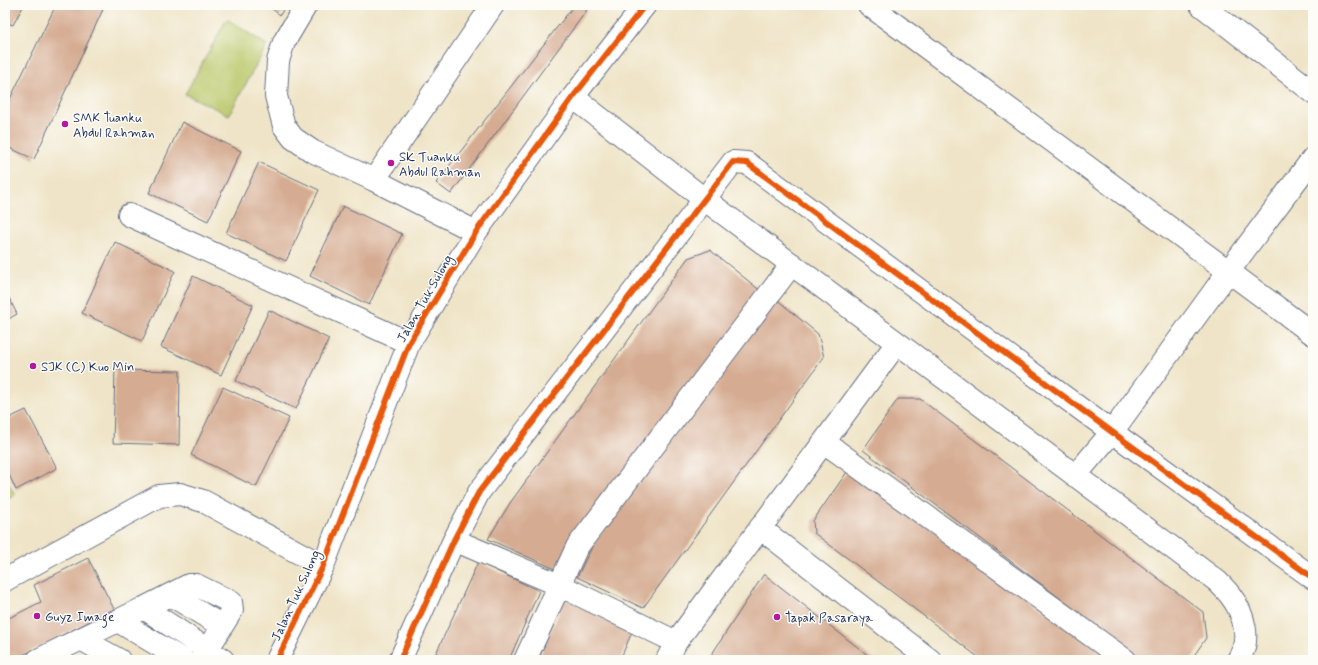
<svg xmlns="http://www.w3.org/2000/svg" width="1318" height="665" font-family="Mynerve,sans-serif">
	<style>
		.green { fill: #bac668; stroke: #6a7a63 }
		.building { fill: #d5ac92 }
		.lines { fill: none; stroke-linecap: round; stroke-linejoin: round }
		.minor-casing { stroke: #656e83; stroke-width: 24 }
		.minor { stroke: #fff; stroke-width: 22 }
		.cycleway-casing { stroke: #fdfcf7; stroke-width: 8 }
		.cycleway { stroke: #e8590c; stroke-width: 6 }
		.poi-dot { fill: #b5179e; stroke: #fdfcf7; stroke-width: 1.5 }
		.labels { text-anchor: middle; stroke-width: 3; stroke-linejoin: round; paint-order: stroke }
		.poi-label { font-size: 13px; fill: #1b2f5e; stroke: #fdfcf7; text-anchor: start }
		.street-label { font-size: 13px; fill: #1b2f5e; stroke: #fdfcf7 }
	</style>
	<rect width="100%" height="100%" fill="#fdfcf7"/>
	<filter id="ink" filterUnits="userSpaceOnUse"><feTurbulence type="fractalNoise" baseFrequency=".025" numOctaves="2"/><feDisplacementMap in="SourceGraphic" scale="8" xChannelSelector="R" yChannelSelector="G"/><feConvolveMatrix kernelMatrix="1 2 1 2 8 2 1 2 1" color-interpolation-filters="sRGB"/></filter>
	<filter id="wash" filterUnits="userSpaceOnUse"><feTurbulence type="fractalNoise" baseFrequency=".012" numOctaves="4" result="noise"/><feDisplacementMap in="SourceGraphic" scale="16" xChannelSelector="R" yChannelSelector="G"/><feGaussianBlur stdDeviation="0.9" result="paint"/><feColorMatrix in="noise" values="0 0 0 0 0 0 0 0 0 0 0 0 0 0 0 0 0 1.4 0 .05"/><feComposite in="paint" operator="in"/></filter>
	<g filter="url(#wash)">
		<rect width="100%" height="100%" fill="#efe4c7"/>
		<path class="green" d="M227,19L267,45L229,115L185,94Z
			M5,476L15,495L5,501Z"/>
		<g id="blocks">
			<path class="building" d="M5,5H24L13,25L5,22Z
				M56,5H105L34,159L5,146V99L9,101Z
				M267,5H286L280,15Z
				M569,5H583L587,10L451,194L436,183L572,8Z
				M182,122L241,151L208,221L149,193Z
				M259,162L319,190L286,261L226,233Z
				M343,206L402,234L369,305L310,276Z
				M115,242L175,271L142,341L82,313Z
				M710,250L762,292L555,569L488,539L510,503L688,258Z
				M193,276L253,305L221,375L161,347Z
				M5,290L17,314L5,321Z
				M775,298L818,334L824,357L643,608L577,577L594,543Z
				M269,310L329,339L296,409L236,381Z
				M115,370L180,371L179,445L113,443Z
				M223,387L289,418L256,487L191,455Z
				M898,399H920L1203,612L1206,638L1191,660H1142L863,450Z
				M26,410L57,468L16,490L5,466V420Z
				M849,469L1113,660H982L814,533L813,521Z
				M88,558L114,609L13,660H5V620L41,602L34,585Z
				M478,562L539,591L509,660H433Z
				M764,574L874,660H708Z
				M565,599L632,632L620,660H538Z"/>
		</g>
	</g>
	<g filter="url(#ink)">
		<use href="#blocks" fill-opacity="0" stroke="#656e83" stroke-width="1"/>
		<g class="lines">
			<g class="minor-casing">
				<path id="minor" d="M306,5L284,42L278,61L276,96L284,126L293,138L312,151L374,180L476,232
					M869,5L1313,334
					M1201,5L1313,92
					M573,97L704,199L1217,581C1221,585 1226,590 1230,595C1244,613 1252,640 1238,660
					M374,180L493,5
					M129,215L409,343
					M824,442L1125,660
					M1075,476L1112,432L1228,272L1313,158
					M760,528L930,660
					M454,540L559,585L676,642
					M5,580L159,496L180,494L203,501L323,566
					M171,595L222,626
					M144,608L189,585H196L231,602L232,610L201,660
					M118,621L183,660
					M81,639L119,660
					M38,660L144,608L223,660
					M277,660L323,566L409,343L476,232L573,97L645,5
					M400,660L454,540L479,492L733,162L747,163L1112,432L1313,578
					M525,660L577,547L792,264
					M667,660L676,642L897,343"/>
			</g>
			<use href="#minor" class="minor"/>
			<g class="cycleway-casing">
				<path id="cycleway" d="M277,660L323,566L409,343L476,232L573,97L645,5
					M400,660L454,540L479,492L733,162L747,163L1112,432L1313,578"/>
			</g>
			<use href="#cycleway" class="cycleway"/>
		</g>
	</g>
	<g class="poi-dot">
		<circle cx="65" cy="124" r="4"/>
		<circle cx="391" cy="163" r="4"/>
		<circle cx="33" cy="366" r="4"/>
		<circle cx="37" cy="616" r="4"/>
		<circle cx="777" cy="617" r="4"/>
	</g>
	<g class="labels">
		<g class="poi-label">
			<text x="73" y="122">SMK Tuanku<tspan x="73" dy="15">Abdul Rahman</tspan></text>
			<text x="399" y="161">SK Tuanku<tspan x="399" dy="15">Abdul Rahman</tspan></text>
			<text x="41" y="371">SJK (C) Kuo Min</text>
			<text x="45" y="621">Guyz Image</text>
			<text x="785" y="622">Tapak Pasaraya</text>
		</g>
		<g class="street-label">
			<text transform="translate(424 298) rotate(-60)" y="5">Jalan Tuk Sulong</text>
			<text transform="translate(295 595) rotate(-65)" y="5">Jalan Tuk Sulong</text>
		</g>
	</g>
	<rect width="1318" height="665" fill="none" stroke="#fdfcf7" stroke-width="20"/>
</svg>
